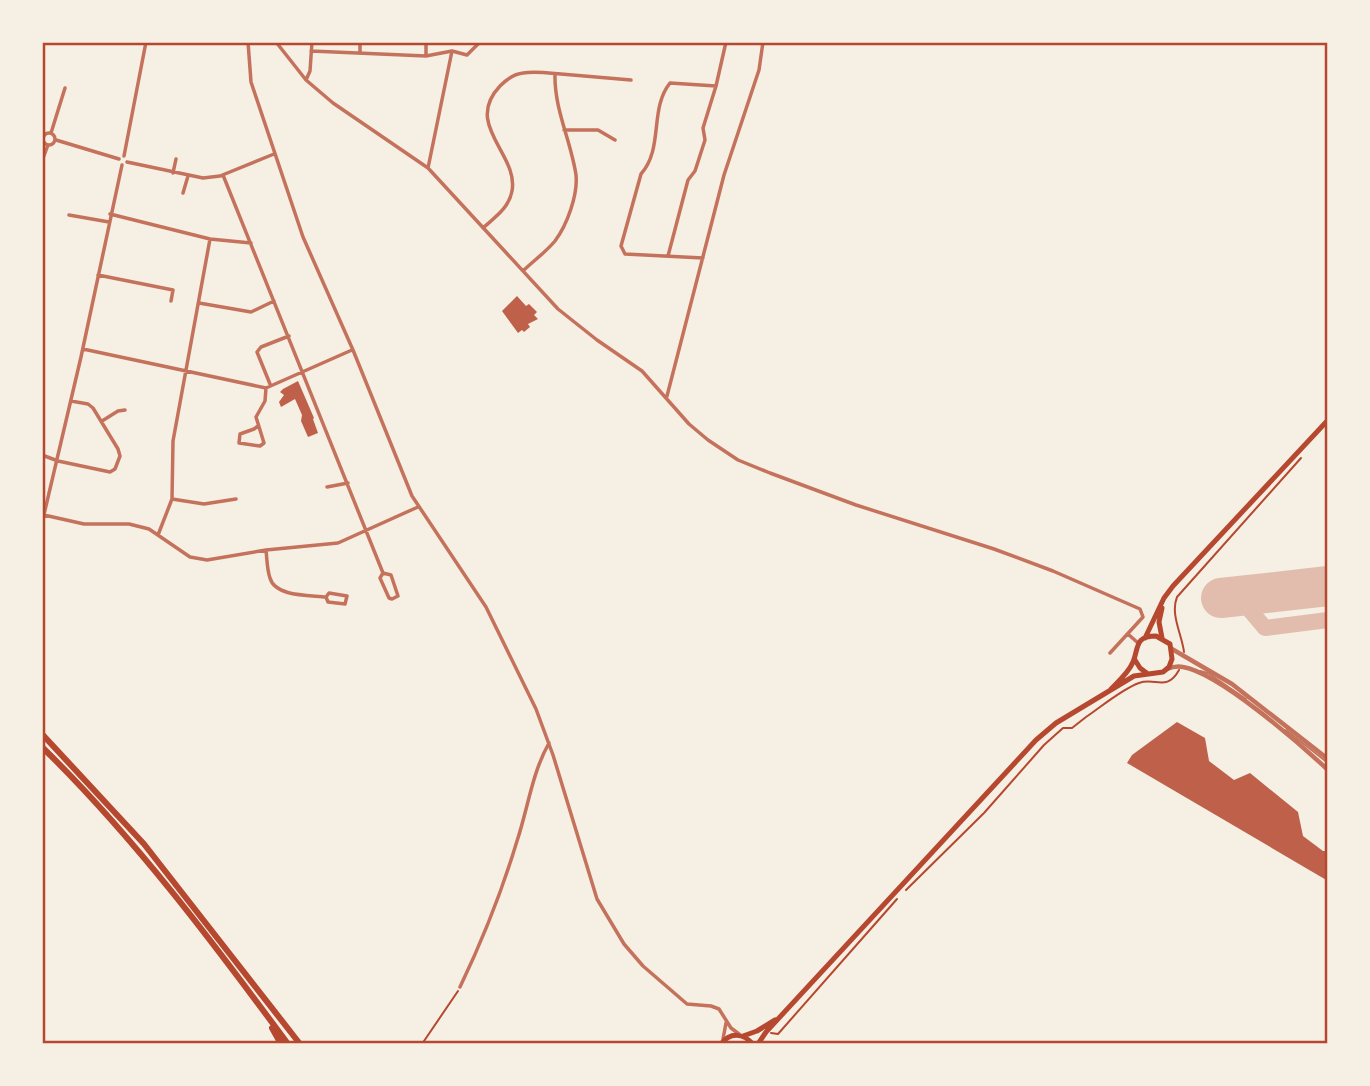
<svg xmlns="http://www.w3.org/2000/svg" width="1370" height="1086" font-family="'Fira Sans Condensed',sans-serif">
	<style>
		.lines { fill: none; stroke-linecap: round; stroke-linejoin: round }
		.taxiway { stroke: #e2bdae; stroke-width: 16 }
		.runway { stroke: #e2bdae; stroke-width: 40 }
		.building { fill: #bf614a }
		.path { stroke: #b5482f; stroke-width: 2 }
		.service { stroke: #c5725c; stroke-width: 2 }
		.minor { stroke: #c5725c; stroke-width: 3.5 }
		.tertiary { stroke: #c5725c; stroke-width: 4.5 }
		.secondary { stroke: #b5482f; stroke-width: 5 }
		.motorway { stroke: #b5482f; stroke-width: 6 }
		.neatline { fill: none; stroke: #b5482f; stroke-width: 2.5 }
	</style>
	<rect width="100%" height="100%" fill="#f6efe4"/>
	<g class="lines">
		<path class="taxiway" d="M1238,596L1265,628L1328,620"/>
		<path class="runway" d="M1221,598L1328,586"/>
	</g>
	<path class="building" d="M517,296L526,306L529,304L537,312L534,315L538,319L528,324L530,327L524,332L522,330L518,333L502,311Z
		M298,381L314,418L313,419L318,433L308,437L301,421L302,415L295,399L281,407L279,402L284,395L280,392L283,389Z
		M1177,722L1205,738L1209,761L1234,780L1250,773L1298,812L1303,836L1323,851H1328V881L1127,763L1132,755Z"/>
	<g class="lines">
		<path class="path" d="M42,412L43,410
			M1184,652C1182,635 1170,614 1177,597L1301,458
			M906,890L984,813L1044,745L1063,728H1072L1086,717C1101,707 1122,689 1139,683C1155,677 1167,692 1179,670
			M771,1033L778,1034L897,899
			M422,1044L458,991"/>
		<path class="service" d="M1200,671L1208,673L1246,699
			M1286,730L1328,763"/>
		<path class="minor" d="M248,42L251,82L303,237L353,350L412,496L486,607L536,709L553,755L597,899L624,944L643,966L687,1004L711,1006L719,1009L731,1028L739,1034
			M276,42L306,80L333,103L428,168L558,309L597,340L642,371L689,424L708,440L738,460L770,473L856,505L994,549L1053,571L1140,609L1143,617L1110,653
			M426,42V56
			M311,51L426,56L452,51
			M452,51L467,55L480,42
			M360,52V42
			M306,80L310,71L312,42
			M564,130H598L615,140
			M43 139a6 6 0 1 1 12 0a6 6 0 1 1-12 0Z
			M51,133L65,88
			M56,140L119,159
			M124,156L146,42
			M42,161L48,145
			M127,162L203,178L220,176L274,154
			M428,168L452,51
			M173,173L176,159
			M223,175L383,573L380,578L389,598L392,599L398,596L391,575L383,573
			M183,193L188,176
			M110,214L210,239L251,243
			M69,215L109,222
			M483,228C495,217 509,208 512,191C519,154 463,125 500,86C506,80 514,74 523,73C535,71 549,73 561,74C584,76 607,78 631,80
			M668,256L688,180L695,171L705,140L703,128L716,86L726,42
			M703,258L625,254L621,246L641,174C664,148 649,109 670,83L716,86
			M523,271C533,261 545,253 555,241C567,225 578,195 576,175C571,141 554,109 555,74
			M98,275L173,290L171,301
			M199,303L251,312L274,301
			M83,349L266,388L352,350
			M270,384L257,352L261,347L289,336
			M667,396L724,175L759,70L763,42
			M102,421L118,411L125,410
			M258,426L254,429L240,434L239,443L260,446L264,443L256,417L265,401L266,388
			M42,455L58,461L110,472L115,469L120,456L118,449L93,408L88,404L71,401
			M327,487L348,483
			M172,499L204,504L236,499
			M44,515L84,524H129L149,529L190,557L207,560L266,550L338,543L418,507
			M42,523L81,357L122,165
			M158,535L172,499L173,441L210,239
			M266,550C267,559 267,570 270,578C275,597 310,595 326,597L328,602L345,604L347,596L329,593L326,597
			M1128,634L1138,643
			M460,987C483,939 502,891 517,841C528,808 532,773 549,743
			M723,1039L726,1023"/>
		<path class="tertiary" d="M1172,649L1232,684L1328,759
			M1167,669C1172,667 1178,666 1183,667C1219,673 1299,743 1328,770"/>
		<path class="secondary" d="M1162,608L1159,622L1162,638
			M1145,638L1164,598L1173,586L1328,420
			M1135,660L1140,668L1148,674
			M743,1036L757,1031L775,1020
			M721,1044C730,1032 743,1033 753,1044
			M758,1044L766,1032L1036,740L1056,723L1134,676L1163,672L1169,667L1172,659L1170,644L1156,636C1134,636 1139,648 1133,662C1129,672 1119,681 1111,689"/>
		<path class="motorway" d="M42,734L144,844L300,1044
			M42,747C134,837 212,941 288,1044
			M272,1028L281,1044"/>
	</g>
	<rect width="1370" height="1086" fill="none" stroke="#f6efe4" stroke-width="88"/>
	<rect x="44" y="44" width="1282" height="998" class="neatline"/>
</svg>
